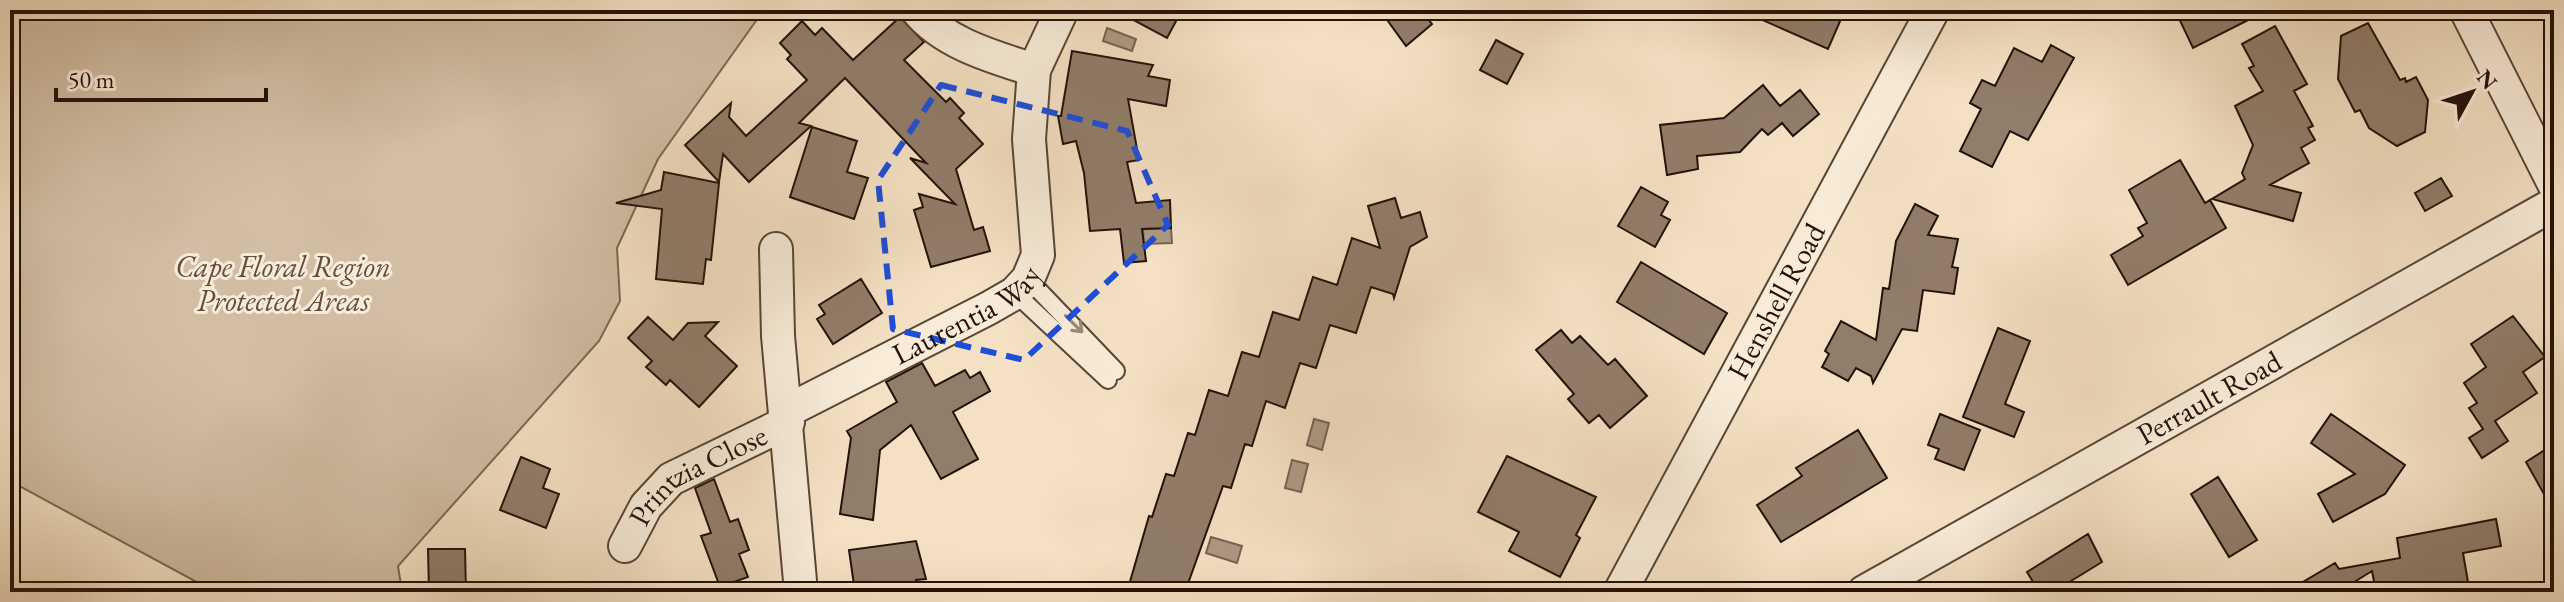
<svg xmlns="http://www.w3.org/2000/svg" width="2564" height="602" font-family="'EB Garamond',serif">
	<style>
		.green { fill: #d1bea4; stroke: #7a6856; stroke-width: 2 }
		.water { fill: #ad9a84; stroke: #766352; stroke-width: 2 }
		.building { fill: #907d6a; stroke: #241108; stroke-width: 2 }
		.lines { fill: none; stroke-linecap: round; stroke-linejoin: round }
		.service-casing { stroke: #584537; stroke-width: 20 }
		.minor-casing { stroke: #584537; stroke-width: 36 }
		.service { stroke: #f8ecd9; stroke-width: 16 }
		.minor { stroke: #f8ecd9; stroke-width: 32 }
		.oneway { stroke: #99897b }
		.marked { fill: none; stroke: #1d4ed8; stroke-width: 6; stroke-dasharray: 16 10; stroke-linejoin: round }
		.labels { text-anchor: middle; stroke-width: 6; stroke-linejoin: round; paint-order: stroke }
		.park-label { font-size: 30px; font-style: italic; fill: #614e3f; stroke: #f8ecd9 }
		.street-label { font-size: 30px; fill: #241108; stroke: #f8ecd9 }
	</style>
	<rect width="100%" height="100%" fill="#f4e1c4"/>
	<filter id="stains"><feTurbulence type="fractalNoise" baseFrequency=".0025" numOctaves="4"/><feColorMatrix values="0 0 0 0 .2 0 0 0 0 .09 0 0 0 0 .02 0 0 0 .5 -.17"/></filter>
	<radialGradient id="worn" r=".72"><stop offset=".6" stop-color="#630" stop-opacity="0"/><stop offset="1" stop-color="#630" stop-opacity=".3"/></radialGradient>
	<path class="green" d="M10,10H763V11L658,159L617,248L620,301L599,341L398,566L402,592H215L10,481Z"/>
	<path class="water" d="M1107,28L1136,39L1132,51L1103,41Z
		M1171,228L1172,243L1144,244L1143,229Z
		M1314,419L1329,423L1322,450L1307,445Z
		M1292,460L1308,464L1301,492L1285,488Z
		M1211,537L1242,546L1237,563L1206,553Z"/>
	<path class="building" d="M1115,10H1182L1167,38Z
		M1380,10H1421L1432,24L1406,46Z
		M1740,10H1821L1841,19L1828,49Z
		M2175,10H2268L2193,48Z
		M900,17L924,42L904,60L946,102L950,98L964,113L959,118L983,144L956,169L974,230L983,227L990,251L931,267L914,210L923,207L919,194L955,204L910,158L926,163L845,78L799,123L811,126L749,182L723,154L719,182L685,145L731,103L729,117L746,136L807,80L787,59L791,55L780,43L802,21L815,35L822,28L853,60Z
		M2368,23L2400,80L2405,78L2406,82L2416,77L2428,100L2425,132L2397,146L2369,128L2360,110L2355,112L2338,79L2341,36Z
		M2275,26L2307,84L2294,91L2313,126L2308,128L2315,140L2301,148L2309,163L2270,185L2301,193L2293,221L2212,199L2245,179L2242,173L2253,145L2235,106L2263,91L2249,68L2254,66L2242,44Z
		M1496,40L1523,54L1507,84L1480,70Z
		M2051,45L2074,58L2028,140L2010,131L1992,167L1960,151L1981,109L1970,103L1982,80L1995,86L2014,48L2042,62Z
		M1072,51L1153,65L1148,76L1170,80L1166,106L1128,99L1139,160L1127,162L1136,203L1170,200L1171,228L1142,229L1146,261L1124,263L1120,229L1090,231L1084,173L1076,141L1063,144L1058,116H1061Z
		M1763,85L1780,106L1800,90L1819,114L1793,136L1782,123L1768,135L1762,129L1740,152L1697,156L1698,169L1667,175L1660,125L1724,118Z
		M812,127L857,141L847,172L868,178L854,219L790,197Z
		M2180,160L2205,203L2210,200L2226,228L2128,285L2111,255L2143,236L2138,228L2147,223L2129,190Z
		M664,172L719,183L711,260L706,259L703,284L656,279L662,209L616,203L661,190Z
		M2441,178L2452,196L2425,211L2415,193Z
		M1641,187L1668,202L1661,215L1670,220L1655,247L1618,226Z
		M1395,198L1401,218L1420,212L1427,237L1410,247L1394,298L1393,294L1371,287L1356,333L1330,325L1316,368L1300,363L1285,408L1266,401L1252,446L1245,444L1231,488L1223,486L1185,592H1127L1149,516L1152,517L1166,474L1174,476L1188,433L1195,435L1209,390L1228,396L1242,352L1259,357L1273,312L1299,320L1313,277L1337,285L1352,238L1380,248L1368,206Z
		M1915,204L1938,216L1928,235L1958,239L1952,267L1958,268L1954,294L1923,290L1917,331L1902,329L1873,383L1871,376L1856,368L1848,381L1822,367L1829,354L1825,351L1841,321L1876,340L1883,288L1889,289L1896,241Z
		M1641,262L1727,313L1704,354L1617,302Z
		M861,279L882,313L833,344L817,319L825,314L819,305Z
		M2513,316L2545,357L2523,372L2537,393L2495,421L2508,441L2482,458L2469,438L2483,429L2469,408L2477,403L2464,383L2486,367L2471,344Z
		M648,317L673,340L688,323L718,322L705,336L737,366L699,407L670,380L666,385L646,367L652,361L628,338Z
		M1998,328L2030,341L2005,404L2024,412L2014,437L1963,417Z
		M1561,330L1572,343L1580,336L1608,365L1615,359L1647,396L1610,428L1599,415L1589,423L1568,399L1574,394L1536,350Z
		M922,363L935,386L965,370L970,378L980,372L990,391L953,412L978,459L941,479L911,425L880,450L873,520L840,514L851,438L847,431L897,402L886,382Z
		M1940,414L1980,430L1964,470L1935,459L1939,449L1928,445Z
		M2331,414L2405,465L2385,494L2333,522L2318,494L2355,474L2311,443Z
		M1858,430L1887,478L1781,542L1757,505L1802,476L1796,468Z
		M2554,444V512L2526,462Z
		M1507,456L1596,497L1576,535L1580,538L1560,577L1509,551L1519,532L1478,512Z
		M521,457L550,469L543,488L559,494L546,528L500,510Z
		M2218,477L2257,540L2229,557L2191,494Z
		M714,479L730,522L738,519L749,550L739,554L748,577L720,587L701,536L711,533L695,488Z
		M2496,519L2501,546L2463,553L2468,582L2410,592H2376L2372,571L2338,592H2286L2335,563L2339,569L2400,558L2397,538Z
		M2088,534L2102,562L2053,592H2039L2027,572Z
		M916,541L926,579L916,580L918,592H855L849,550Z
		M428,549H465L466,592H429Z"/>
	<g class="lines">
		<g class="service-casing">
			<path id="service" d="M1028,279L1116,371
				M1015,293L1108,380"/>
		</g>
		<g class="minor-casing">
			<g id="minor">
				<path d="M917,10C945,44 994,57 1034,70"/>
				<path d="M2466,10L2554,184"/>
				<path d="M776,249L778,336L801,592"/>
				<path id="s1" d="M787,411L989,308L1015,293L1028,279L1038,255L1029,139L1034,70L1062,10"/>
				<path id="s2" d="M625,546L646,506L671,479L788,422"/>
				<path id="s3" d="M1620,592L1933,10"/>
				<path id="s4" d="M1864,592L2554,204"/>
			</g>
		</g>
		<use href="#service" class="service"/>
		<use href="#minor" class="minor"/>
	</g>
	<defs><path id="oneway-shaft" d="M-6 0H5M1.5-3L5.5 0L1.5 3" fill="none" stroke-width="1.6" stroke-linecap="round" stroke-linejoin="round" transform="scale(2)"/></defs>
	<use class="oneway" href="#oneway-shaft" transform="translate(1074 324) rotate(45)"/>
	<path class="marked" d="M941,85L1127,131L1168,225L1024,360L893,329L878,180Z"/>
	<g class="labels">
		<g class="park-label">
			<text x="283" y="277">Cape Floral Region<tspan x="283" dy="34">Protected Areas</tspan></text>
		</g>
		<g class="street-label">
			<text dy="10" stroke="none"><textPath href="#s3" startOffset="330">Henshell Road</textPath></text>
			<text dy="10" stroke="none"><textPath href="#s1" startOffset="204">Laurentia Way</textPath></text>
			<text dy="10" stroke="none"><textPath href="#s4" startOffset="396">Perrault Road</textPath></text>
			<text dy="10" stroke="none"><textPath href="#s2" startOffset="106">Printzia Close</textPath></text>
		</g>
	</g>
	<rect width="2564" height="602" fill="none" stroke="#f4e1c4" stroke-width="40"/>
	<rect x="12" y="12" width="2540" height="578" fill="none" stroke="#241108" stroke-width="4"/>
	<rect x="20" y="20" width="2524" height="562" fill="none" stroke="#241108" stroke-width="2"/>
	<g transform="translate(2472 92) rotate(50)" stroke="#f8ecd9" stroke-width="6" paint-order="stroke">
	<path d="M0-6L14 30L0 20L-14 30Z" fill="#241108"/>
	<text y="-12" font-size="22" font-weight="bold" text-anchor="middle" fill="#241108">N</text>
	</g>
	<path d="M56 88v12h210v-12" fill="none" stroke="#241108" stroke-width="4"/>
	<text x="68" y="88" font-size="24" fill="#241108" stroke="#f8ecd9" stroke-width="6" paint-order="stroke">50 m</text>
	<rect width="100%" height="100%" filter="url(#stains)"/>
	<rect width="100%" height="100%" fill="url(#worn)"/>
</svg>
